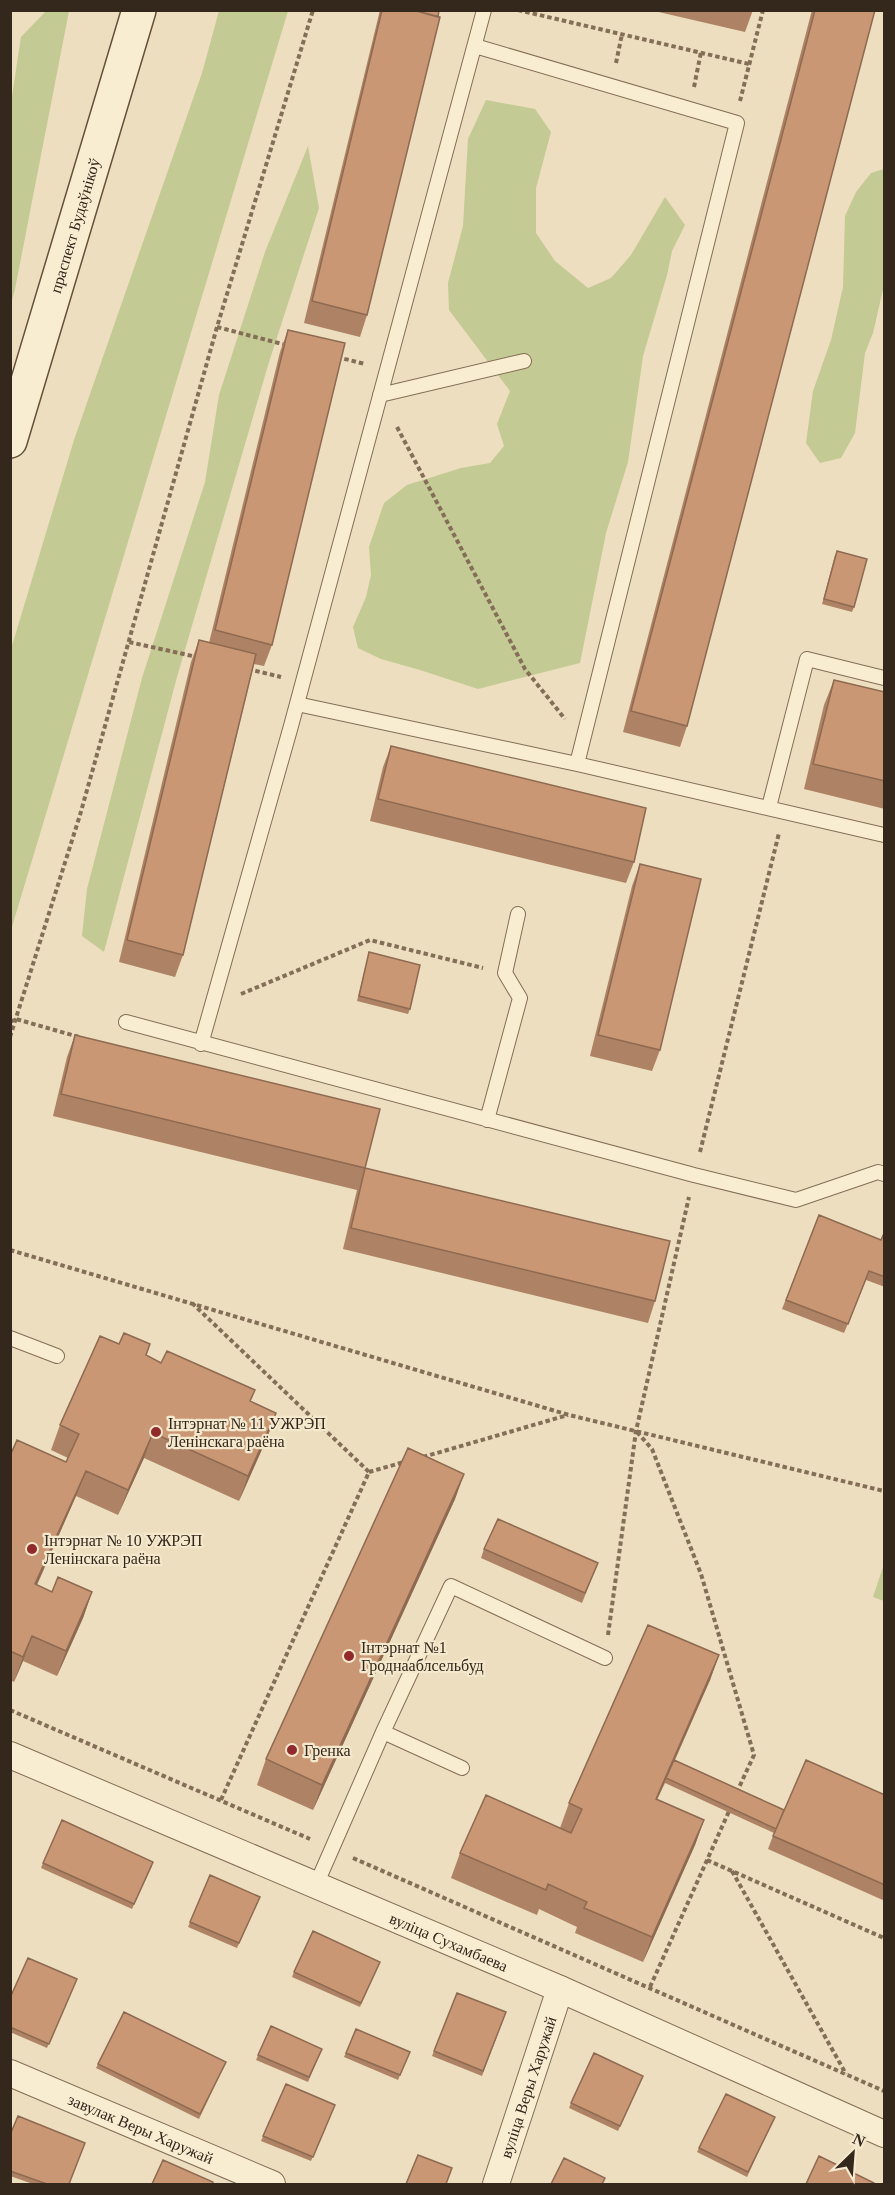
<svg xmlns="http://www.w3.org/2000/svg" width="895" height="2195" font-family="'Times New Roman',serif">
	<style>
		.green { fill: #c4ca93 }
		.lines { fill: none; stroke-linecap: round; stroke-linejoin: round }
		.lane-casing { stroke: #846e57; stroke-width: 16 }
		.street-casing { stroke: #846e57; stroke-width: 28 }
		.secondary-casing { stroke: #66503b; stroke-width: 36 }
		.path { stroke: #846e57; stroke-width: 4; stroke-dasharray: 4.5 3; stroke-linecap: butt }
		.lane { stroke: #f8ecd1; stroke-width: 14 }
		.street { stroke: #f8ecd1; stroke-width: 26 }
		.secondary { stroke: #f8ecd1; stroke-width: 33 }
		.wall { fill: #ae8264 }
		.shaded-wall { fill: #8d6a51 }
		.building { fill: #ca9774; stroke: #8d6a51; stroke-width: 1.5 }
		.poi-dot { fill: #92292b; stroke: #f4e8cd; stroke-width: 2 }
		.labels { text-anchor: middle; stroke-width: 4.5; stroke-linejoin: round; paint-order: stroke }
		.street-label { font-size: 16px; fill: #34271c; stroke: #f4e8cd }
		.poi-label { font-size: 16px; fill: #34271c; stroke: #f4e8cd; text-anchor: start }
	</style>
	<rect width="100%" height="100%" fill="#ecdebe"/>
	<path class="green" d="M47,10L69,11L15,289L11,304V103L21,37Z
		M219,11H288L11,930V649L74,440L202,73Z
		M486,100L535,109L551,132L536,188V233L555,261L588,288L611,278L631,255L665,197L685,225L672,251L667,275L643,356L628,462L606,533L580,663L478,689L420,670L381,659L358,648L353,627L366,597L371,575L369,547L384,503L407,485L461,468L490,463L504,446L497,424L510,391L449,310L448,283L463,226L468,139Z
		M308,146L319,208L269,362L177,677L104,952L82,936L87,889L142,678L205,482L219,395L265,252Z
		M884,169V285L873,333L865,353L855,433L841,458L820,463L806,443L813,391L831,340L843,287L845,216L856,192L871,173Z
		M884,1564V1601L873,1597Z"/>
	<g class="lines">
		<g class="lane-casing">
			<path id="lane" d="M475,46L737,123L577,764
				M380,395L524,361
				M297,704L577,764L884,835
				M769,807L807,659L884,678
				M126,1022L694,1175L796,1200L878,1172L884,1174
				M201,1044L291,726L484,10
				M487,1120L520,998L505,973L518,914
				M10,1338L57,1356
				M383,1732L462,1768
				M316,1885L383,1732L451,1586L605,1658"/>
		</g>
		<g class="street-casing">
			<g id="street">
				<path id="s1" d="M10,1755L560,1989L884,2134"/>
				<path id="s2" d="M10,2073L272,2184"/>
				<path id="s3" d="M496,2184L560,1989"/>
			</g>
		</g>
		<g class="secondary-casing">
			<g id="secondary">
				<path id="s4" d="M10,441L139,10"/>
			</g>
		</g>
		<path class="path" d="M518,10L749,64
			M616,63L622,34
			M694,87L701,52
			M740,101L763,10
			M217,327L286,345
			M337,357L365,364
			M397,427L525,669L565,719
			M129,642L197,657
			M248,669L281,677
			M241,994L370,940L483,968
			M10,1022L16,1019L79,1037
			M10,1037L80,815L217,327L313,10
			M700,1152L779,833
			M10,1250L569,1415L884,1491
			M192,1303L369,1472L220,1802
			M637,1432L652,1449L701,1574L754,1755L736,1794
			M423,1457L568,1415
			M369,1472L404,1462
			M608,1635L636,1431L689,1197
			M10,1710L310,1839
			M353,1858L884,2091
			M707,1860L884,1938
			M732,1871L846,2074
			M650,1987L730,1809"/>
		<use href="#lane" class="lane"/>
		<use href="#street" class="street"/>
		<use href="#secondary" class="secondary"/>
	</g>
	<path class="wall" d="M380,10H439L367,315L360,337L304,323Z
		M650,10H753L745,32Z
		M812,10H875L687,726L680,747L623,732Z
		M288,330L272,645L264,666L254,664L183,955L175,977L119,962L191,662L199,640L209,643L280,352Z
		M835,555L854,607L852,612L822,604Z
		M834,680L885,692V809L804,789L824,705Z
		M391,746L634,862L626,883L370,821L383,767Z
		M640,864L660,1050L652,1071L590,1056L632,886Z
		M369,952L410,1009L408,1014L357,1001Z
		M75,1035L655,1301L648,1323L343,1249L357,1190L53,1116L67,1057Z
		M819,1215L881,1240L885,1231V1287L866,1280L844,1333L782,1309Z
		M119,1344H150L146,1356L276,1413L267,1438L239,1501L144,1458L118,1515L76,1496L37,1585L52,1592H92L83,1618L57,1676L23,1661L14,1682L10,1680V1456L66,1462L68,1458L51,1450L60,1425Z
		M464,1474L455,1499L313,1810L257,1785L266,1759Z
		M484,1549L598,1563L582,1603L481,1558Z
		M719,1655L710,1680L675,1760L784,1810L885,1795V1901L768,1849L774,1833L665,1783L657,1800L704,1820L695,1845L643,1962L575,1933L577,1927L539,1909L537,1915L451,1878L460,1853L560,1828L569,1803Z
		M43,1863L152,1866L132,1909L41,1868Z
		M210,1875L260,1897L237,1948L188,1927Z
		M378,1966L360,2007L292,1977L294,1972Z
		M77,1979L47,2048L10,2032V1998Z
		M457,1993L506,2012L482,2076L432,2056Z
		M271,2026L322,2049L308,2082L256,2060Z
		M356,2029L410,2052L398,2080L344,2057Z
		M226,2062L199,2119L96,2068L98,2064Z
		M643,2076L618,2131L569,2108L571,2103Z
		M286,2084L335,2105L311,2161L261,2141Z
		M775,2117L747,2177L697,2152L699,2148Z
		M10,2135L70,2184H33L10,2176Z"/>
	<path class="shaded-wall" d="M276,1413L267,1438L239,1501L248,1476Z
		M153,1433L144,1458L118,1515L128,1490Z
		M86,1471L76,1496L26,1609L35,1584Z
		M464,1474L455,1499L313,1810L322,1785Z
		M92,1592L83,1618L57,1676L66,1651Z
		M32,1636L23,1661L14,1682L23,1657Z
		M719,1655L710,1680L646,1824L656,1799Z
		M704,1820L695,1845L643,1962L652,1937Z"/>
	<path class="building" d="M382,10H413L440,17L367,315L312,301Z
		M413,10H439L438,17Z
		M815,10H875L687,726L631,711Z
		M288,330L345,343L272,645L215,630Z
		M837,551L867,559L854,607L824,599Z
		M199,640L256,654L183,955L127,940Z
		M834,680L885,692V781L813,764Z
		M391,746L646,808L634,862L378,799Z
		M640,864L701,879L660,1050L598,1035Z
		M369,952L420,965L410,1009L359,996Z
		M75,1035L380,1109L365,1168L61,1094Z
		M365,1168L670,1241L655,1301L351,1228Z
		M819,1215L881,1240L885,1231V1277L869,1271L848,1324L786,1300Z
		M124,1333L150,1344L146,1355L161,1363L167,1351L255,1390L250,1401L276,1413L248,1476L153,1433L128,1490L86,1471L35,1584L52,1592L58,1577L92,1592L66,1651L32,1636L23,1657L10,1651V1456L17,1440L66,1462L79,1434L60,1425L100,1336L119,1344Z
		M408,1448L464,1474L322,1785L266,1759Z
		M498,1519L598,1563L585,1593L484,1549Z
		M648,1625L719,1655L656,1799L704,1820L652,1937L584,1908L587,1902L548,1884L546,1890L460,1853L486,1795L571,1833L582,1809L569,1803Z
		M674,1760L784,1810L776,1829L666,1778Z
		M806,1760L885,1795V1885L773,1836Z
		M62,1820L153,1862L134,1904L43,1863Z
		M210,1875L260,1897L239,1943L190,1922Z
		M313,1931L380,1962L361,2003L294,1972Z
		M28,1958L77,1979L49,2044L10,2027V1998Z
		M457,1993L506,2012L483,2071L434,2051Z
		M124,2012L226,2062L200,2114L98,2064Z
		M271,2026L322,2049L309,2077L258,2055Z
		M356,2029L410,2052L400,2075L346,2053Z
		M594,2053L643,2076L620,2126L571,2103Z
		M286,2084L335,2105L313,2157L263,2136Z
		M726,2094L775,2117L748,2172L699,2148Z
		M18,2116L85,2143L69,2184H47L10,2171V2135Z
		M418,2155L452,2168L446,2184H406Z
		M819,2156L874,2183V2184H806Z
		M564,2158L605,2178L602,2184H551Z
		M163,2160L213,2182L212,2184H152Z"/>
	<g class="poi-dot">
		<circle cx="156" cy="1432" r="6"/>
		<circle cx="32" cy="1549" r="6"/>
		<circle cx="349" cy="1656" r="6"/>
		<circle cx="292" cy="1750" r="6"/>
	</g>
	<g class="labels">
		<g class="street-label">
			<text dy="6" stroke="none"><textPath href="#s4" startOffset="225">праспект Будаўнікоў</textPath></text>
			<text dy="6" stroke="none"><textPath href="#s1" startOffset="477">вуліца Сухамбаева</textPath></text>
			<text dy="6" stroke="none"><textPath href="#s3" startOffset="102">вуліца Веры Харужай</textPath></text>
			<text dy="6" stroke="none"><textPath href="#s2" startOffset="142">завулак Веры Харужай</textPath></text>
		</g>
		<g class="poi-label">
			<text x="168" y="1429">Інтэрнат № 11 УЖРЭП<tspan x="168" dy="18">Ленінскага раёна</tspan></text>
			<text x="44" y="1546">Інтэрнат № 10 УЖРЭП<tspan x="44" dy="18">Ленінскага раёна</tspan></text>
			<text x="361" y="1653">Інтэрнат №1<tspan x="361" dy="18">Гроднааблсельбуд</tspan></text>
			<text x="304" y="1756">Гренка</text>
		</g>
	</g>
	<rect width="895" height="2195" fill="none" stroke="#34271c" stroke-width="24"/>
	<g transform="translate(853 2153) rotate(25)" stroke="#f4e8cd" stroke-width="4.5" paint-order="stroke">
	<path d="M0-4.5L10 22L0 15L-10 22Z" fill="#34271c"/>
	<text y="-9" font-size="16" font-weight="bold" text-anchor="middle" fill="#34271c">N</text>
	</g>
</svg>
